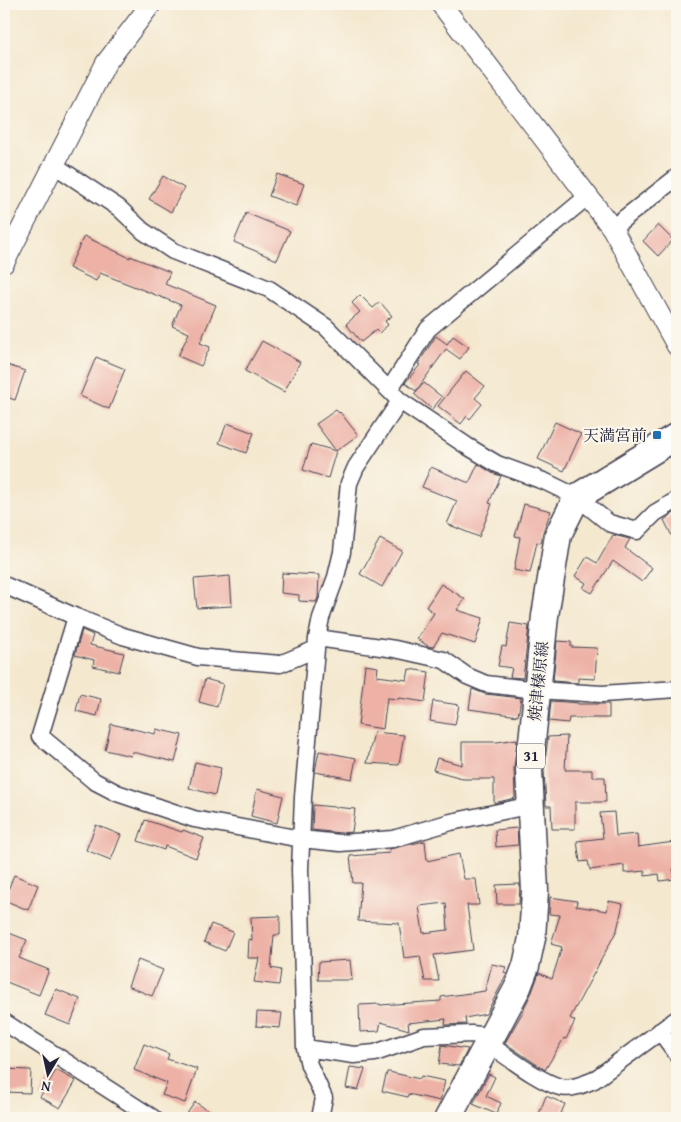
<svg xmlns="http://www.w3.org/2000/svg" width="681" height="1122" font-family="'Gentium Book Plus','Noto Serif JP',serif">
	<style>
		.building { fill: #edb1a6; fill-rule: evenodd }
		.lines { fill: none; stroke-linecap: round; stroke-linejoin: round }
		.minor-casing { stroke: #424051; stroke-width: 19 }
		.tertiary-casing { stroke: #424051; stroke-width: 22 }
		.primary-casing { stroke: #424051; stroke-width: 29 }
		.minor { stroke: #fff; stroke-width: 16 }
		.tertiary { stroke: #fff; stroke-width: 20 }
		.primary { stroke: #fff; stroke-width: 26 }
		.poi-dot { fill: #1f6fb2; stroke: #fbf7ec; stroke-width: 2 }
		.labels { text-anchor: middle; stroke-width: 4; stroke-linejoin: round; paint-order: stroke }
		.shield { fill: #fbf7ec; stroke: #636270; stroke-width: 1 }
		.shield-label { font-size: 15px; font-weight: bold; fill: #22223b }
		.poi-label { font-size: 16px; fill: #22223b; stroke: #fbf7ec; text-anchor: end }
		.street-label { font-size: 16px; fill: #22223b; stroke: #fbf7ec }
	</style>
	<rect width="100%" height="100%" fill="#fbf7ec"/>
	<filter id="ink" filterUnits="userSpaceOnUse"><feTurbulence type="fractalNoise" baseFrequency=".02" numOctaves="2"/><feDisplacementMap in="SourceGraphic" scale="10" xChannelSelector="R" yChannelSelector="G"/><feConvolveMatrix kernelMatrix="1 2 1 2 8 2 1 2 1" color-interpolation-filters="sRGB"/></filter>
	<filter id="wash" filterUnits="userSpaceOnUse"><feTurbulence type="fractalNoise" baseFrequency=".0096" numOctaves="4" result="noise"/><feDisplacementMap in="SourceGraphic" scale="20" xChannelSelector="R" yChannelSelector="G"/><feGaussianBlur stdDeviation="1.12" result="paint"/><feColorMatrix in="noise" values="0 0 0 0 0 0 0 0 0 0 0 0 0 0 0 0 0 1.4 0 .05"/><feComposite in="paint" operator="in"/></filter>
	<g filter="url(#wash)">
		<rect width="100%" height="100%" fill="#f4e8cf"/>
		<g id="blocks">
			<path class="building" d="M277,174L304,184L296,206L269,196Z
				M163,176L184,188L171,212L149,199Z
				M246,213L290,231L277,260L234,242Z
				M658,225L673,240L658,256L643,241Z
				M84,236L130,258V256L170,272L165,284L216,305L200,343L210,347L201,366L178,356L189,333L172,326L181,305L100,273L96,281L69,268Z
				M360,295L373,308L380,302L392,316L385,321L388,325L379,333L376,330L361,342L346,324L360,312L352,303Z
				M436,336L447,344L453,336L469,347L460,359L446,349L416,391L405,383L420,365L418,364Z
				M262,341L300,362L284,392L245,371Z
				M96,357L125,369L109,409L80,396Z
				M4,364L25,371L15,400L4,396Z
				M466,371L485,386L475,398L482,404L470,419L467,416L461,424L438,406Z
				M424,383L442,397L432,409L414,394Z
				M336,410L339,413L340,412L358,435L336,451L316,424Z
				M555,422L581,434L564,471L538,459Z
				M227,423L254,433L246,453L219,443Z
				M311,444L336,451L328,478L303,470Z
				M478,464L492,473L501,476L489,503L492,504L479,537L447,524L457,501L422,487L431,467L469,483Z
				M524,504L551,511L543,532L541,543L537,542L530,573L514,570L520,537L515,536Z
				M677,511V546L664,520Z
				M613,535L630,539L625,548L652,568L642,582L613,561L592,593L583,588L586,583L575,576L587,557L597,563Z
				M380,539L402,551L382,587L360,574Z
				M282,573L319,575L318,598L316,602L299,601V595L281,593Z
				M230,576L232,606L197,608L194,579Z
				M441,584L465,599L457,610L483,618L475,644L442,633L433,647L428,646L417,639L434,613L426,607Z
				M510,623L529,626L523,678L510,677L512,668L498,666L502,646L506,647Z
				M82,630L93,635L90,645L124,653L119,672L93,666L94,660L75,655Z
				M557,641L571,642V647L597,648L595,679L578,678V683L553,681Z
				M365,665L378,667L377,676L407,680L409,669L429,672L425,702L399,698V699L387,698L383,729L358,725Z
				M205,679L223,684L217,707L199,702Z
				M472,689L485,694L521,698L518,716L469,709Z
				M80,694L101,699L97,716L76,711Z
				M433,701L459,705L455,725L430,721Z
				M551,701L578,703V704H609V718H569L568,723L549,721Z
				M111,724L155,734L156,729L182,735L175,762L132,752L131,756L105,750Z
				M374,732L404,735L399,765L367,763Z
				M567,736L565,770H592V777H605L606,802H575V829H552L551,806H546L544,770L548,737Z
				M517,739L514,768L515,798L494,803V779H462V778L433,770L437,758L462,765V742H497Z
				M319,751L356,758L352,779L315,772Z
				M195,762L221,768L215,795L189,788Z
				M257,789L283,796L277,823L251,816Z
				M313,805L355,809L352,832L340,833L312,830Z
				M614,812L616,836L637,834L638,847L674,842L677,865V868L673,869L675,879L660,881L659,874L645,876V871L624,873V865L590,870L588,861L580,862L577,841L603,838L600,813Z
				M145,820L182,832L183,830L204,838L196,858L165,846L164,850L138,841Z
				M96,825L121,835L111,860L86,850Z
				M517,828L518,845L496,847L495,830Z
				M425,841L427,861L459,854L464,879H476L479,905H467L473,950L434,955L439,981H425L420,956L404,958L399,923L358,921L361,883H353L350,856L390,853L389,849ZM446,903L448,930L423,933L419,906Z
				M14,875L38,885L28,910L4,900Z
				M520,884L519,904H497L496,885Z
				M550,897L577,901L576,906L607,911L609,901L623,904L617,930L570,1018L575,1021L566,1039L564,1038L545,1070L505,1043L525,1008H524L532,992L539,973L552,979L562,947L551,944L560,915L549,914Z
				M280,916V935H274L271,968L281,970L279,985L254,982L259,958H248L249,939L252,940L251,917Z
				M211,924L233,932L225,951L204,942Z
				M4,931L27,940L19,958L49,970L39,995L4,981Z
				M138,960L163,970L152,996L128,986Z
				M350,960L352,980H318L319,962Z
				M492,964L506,967L504,973L507,974L486,1014L465,1018L466,1024L445,1025L446,1019L408,1023L409,1030L381,1022L379,1031L360,1032L359,1005L380,1004V1005L441,1001V997L485,991Z
				M56,989L80,999L70,1025L45,1015Z
				M257,1012L282,1013L280,1028L256,1026Z
				M144,1044L169,1054L167,1059L197,1069L185,1103L162,1095L167,1083L134,1070Z
				M442,1045L468,1049L459,1066L439,1064Z
				M350,1067L365,1069L358,1090L346,1088Z
				M4,1069L31,1070L30,1093L4,1092Z
				M56,1070L76,1081L60,1108L40,1097Z
				M387,1072H389L420,1079L421,1076L445,1081L440,1101L408,1094V1097L382,1091Z
				M489,1074L495,1077L486,1096L501,1103L496,1114L473,1104Z
				M546,1096L565,1104L559,1118H548L539,1114Z
				M195,1102L220,1118H184Z"/>
		</g>
	</g>
	<g filter="url(#ink)">
		<use href="#blocks" fill-opacity="0" stroke="#424051" stroke-width="1"/>
		<g class="lines">
			<g class="minor-casing">
				<path id="minor" d="M54,165L119,208L143,231L173,251L269,289L326,327L400,401L467,446L497,464L546,482L577,497L609,523L637,531L655,513L677,500
					M612,228L677,177
					M389,390L428,329L588,196
					M4,585L76,617L123,636L198,657L280,664L316,649
					M76,617L40,736L94,781L117,793L194,819L301,839L340,843L393,839L451,822L532,805
					M317,638L395,649L444,660L467,676L486,684L537,690L602,694L677,689
					M4,1022L153,1118
					M660,1031L677,1054
					M487,1043C507,1056 538,1081 560,1087C571,1090 584,1084 594,1080L677,1019
					M305,1048L354,1055L375,1053L424,1036L471,1034L491,1036
					M320,1118L324,1098L309,1065L305,1048L300,869L303,797L317,638L321,618L336,577L342,552L349,483L356,467L400,401"/>
			</g>
			<g class="tertiary-casing">
				<path id="tertiary" d="M441,4L612,228L677,346
					M4,263L106,63L151,4"/>
			</g>
			<g class="primary-casing">
				<path id="primary" d="M448,1118L518,987L526,966L532,938L535,891L529,770L545,616L558,535L577,497L677,436"/>
			</g>
			<use href="#minor" class="minor"/>
			<use href="#tertiary" class="tertiary"/>
			<use href="#primary" class="primary"/>
		</g>
	</g>
	<rect class="poi-dot" x="652" y="430" width="10" height="10" rx="2.5"/>
	<g class="labels">
		<rect class="shield" x="517" y="743.5" width="28" height="25" rx="4"/>
		<g class="shield-label">
			<text x="531" y="761">31</text>
		</g>
		<g class="poi-label">
			<text x="647" y="441">天満宮前</text>
		</g>
		<g class="street-label">
			<text transform="translate(538 681) rotate(-84)" y="6">焼津榛原線</text>
		</g>
	</g>
	<rect width="681" height="1122" fill="none" stroke="#fbf7ec" stroke-width="20"/>
	<g transform="translate(48 1074) rotate(189)" stroke="#fbf7ec" stroke-width="4" paint-order="stroke">
	<path d="M0-4L9 19L0 12L-9 19Z" fill="#22223b"/>
	<text y="-8" font-size="14" font-weight="bold" text-anchor="middle" fill="#22223b">N</text>
	</g>
</svg>
